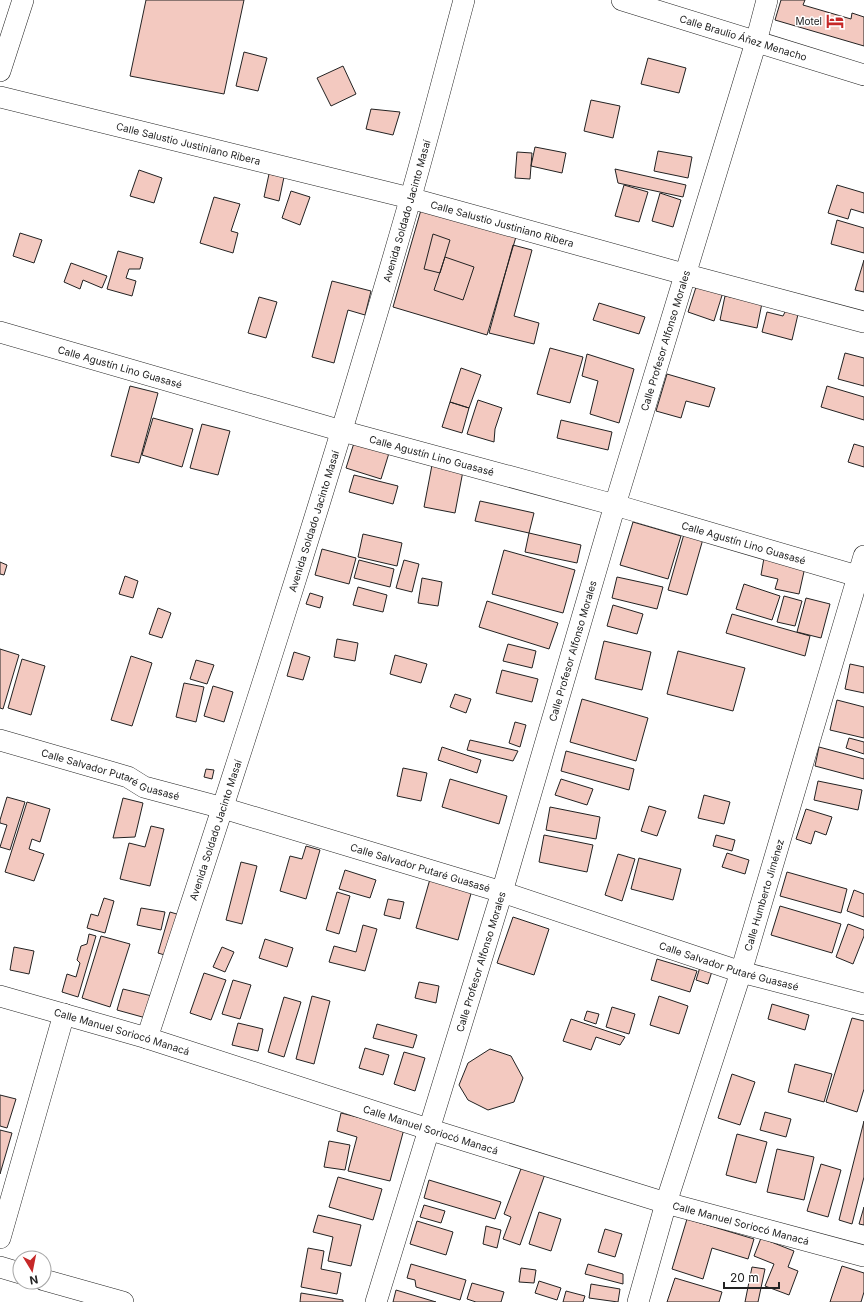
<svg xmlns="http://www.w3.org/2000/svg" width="864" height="1302" font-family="Inter,sans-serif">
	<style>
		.building { fill: #f3c9c0; stroke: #222 }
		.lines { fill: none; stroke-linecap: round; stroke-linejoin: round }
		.minor-casing { stroke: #222; stroke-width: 22 }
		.minor { stroke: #fff; stroke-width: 21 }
		.labels { text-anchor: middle; stroke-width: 3; stroke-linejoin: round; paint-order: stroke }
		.poi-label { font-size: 10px; fill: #222; stroke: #fff; text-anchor: end }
		.street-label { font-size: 10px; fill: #222; stroke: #fff }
	</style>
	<rect width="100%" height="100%" fill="#fff"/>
	<path class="building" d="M146,0H244L224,94L130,76Z
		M781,0H805L803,5L851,19L852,13L864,17V46L775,20Z
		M244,52L267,58L258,91L236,86Z
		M648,58L686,68L679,93L641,84Z
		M343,66L356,94L331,106L317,78Z
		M591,100L620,106L613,138L584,131Z
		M371,109L400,112L393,135L366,129Z
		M535,147L566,153L562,173L531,166Z
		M658,151L692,157L688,178L654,171Z
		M517,152L532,153L530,179L515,178Z
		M615,169L686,185L683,197L618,183Z
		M139,170L162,178L154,203L130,196Z
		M269,174L284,177L279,201L264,197Z
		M624,185L648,192L639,222L615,216Z
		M837,185L864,193V213L851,209L848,219L828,213Z
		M291,191L310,197L300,225L282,218Z
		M660,193L681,200L673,227L652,221Z
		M214,197L240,204L231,231L238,233L233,253L200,243Z
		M423,203L518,230L487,335L393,307Z
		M837,220L864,228V253L831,244Z
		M20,233L42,240L34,263L13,256Z
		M433,234L450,240L440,273L424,269Z
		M513,245L532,250L514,316L539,323L534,344L489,333Z
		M118,251L143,258L140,269H129L126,278L136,281L132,296L107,289Z
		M445,257L474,267L463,300L434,290Z
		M864,260V292L855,290Z
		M71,263L107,276L102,288L83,280L80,289L64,282Z
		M332,281L371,291L365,315L348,310L334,363L312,357Z
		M698,281L724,289L714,321L688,312Z
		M725,296L762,303L757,328L720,320Z
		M259,297L277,302L266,338L248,333Z
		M599,303L645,317L639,334L593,320Z
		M787,308L799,310L792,340L762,332L767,312L783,316Z
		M550,348L583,357L570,403L537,394Z
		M845,353L864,358V386L838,379Z
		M587,354L634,369L619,423L590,414L598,381L582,376Z
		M461,368L481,375L469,408L450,402Z
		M667,374L715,388L709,407L686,401L681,418L656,411Z
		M130,386L158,393L139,463L111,456Z
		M827,386L864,397V420L821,407Z
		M478,400L502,408L495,429L494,442L467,434Z
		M450,402L469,408L462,433L442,427Z
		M153,418L193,429L182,467L142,455Z
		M561,420L612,432L608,450L557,438Z
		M202,424L230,431L218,475L190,468Z
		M354,443L389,453L381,479L346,468Z
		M854,444L864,447V467L848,462Z
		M432,465L463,471L455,513L424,507Z
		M354,475L398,486L393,504L349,492Z
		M480,501L534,513L529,533L475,521Z
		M633,522L681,536L668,579L620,565Z
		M529,533L581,545L577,563L525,552Z
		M363,534L402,543L397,566L358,557Z
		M684,534L703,539L687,595L668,590Z
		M322,549L356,558L349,584L315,575Z
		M504,550L575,570L563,613L492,594Z
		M764,558L805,567L799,594L775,589L778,579L761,575Z
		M359,560L394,569L390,587L354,578Z
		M404,560L419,564L412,592L396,588Z
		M0,562L7,565L4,575L0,574Z
		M125,576L138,581L133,598L119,594Z
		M617,577L663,587L657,609L612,598Z
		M422,578L442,582L438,606L418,603Z
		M744,584L780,596L772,620L736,609Z
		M358,587L387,595L383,612L353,605Z
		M310,593L323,597L320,608L306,604Z
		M784,596L802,601L795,626L777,622Z
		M806,598L830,604L821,638L797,632Z
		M487,601L558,623L549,649L479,627Z
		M613,605L643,614L637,634L607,626Z
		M158,608L171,613L162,638L149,634Z
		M732,614L810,636L805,656L726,633Z
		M337,639L358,643L355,661L334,657Z
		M604,641L651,652L642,690L595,679Z
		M508,644L536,651L532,668L503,661Z
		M0,649L19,655L3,709L0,708Z
		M678,651L745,668L733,711L667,694Z
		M294,652L310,657L303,680L287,676Z
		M395,655L427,664L421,683L390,674Z
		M131,656L152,663L132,726L111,720Z
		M22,659L45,666L31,715L8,708Z
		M196,660L214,665L207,684L190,679Z
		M850,664L864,667V693L845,689Z
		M502,670L538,679L532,702L496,693Z
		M184,683L204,687L196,722L176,717Z
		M213,686L233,692L224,722L204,716Z
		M455,694L471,699L466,713L450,707Z
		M582,699L648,718L636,761L570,742Z
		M837,700L864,707V738L830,730Z
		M515,722L526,725L520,747L509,743Z
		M849,738L864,742V754L846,748Z
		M470,740L518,751L513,761L467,750Z
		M442,747L481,760L477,773L438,760Z
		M819,747L864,759V779L815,766Z
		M566,751L634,769L629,790L561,771Z
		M403,768L427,773L421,801L397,796Z
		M206,769L214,770L212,779L204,777Z
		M450,779L507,796L499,824L442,807Z
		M561,779L593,789L587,805L555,795Z
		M818,781L862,790L858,810L814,800Z
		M704,795L730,802L724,824L698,818Z
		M7,797L25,802L10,850L0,847L7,825L0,823V820Z
		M123,798L143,803L135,837L113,838Z
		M27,802L50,809L40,842L32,839L29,849L44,854L34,881L5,872Z
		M649,806L666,811L657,836L641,831Z
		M550,807L600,817L596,839L546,830Z
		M806,809L832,817L826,835L815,831L811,844L796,839Z
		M151,826L164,829L150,886L120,879L129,843L145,847Z
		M544,835L593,845L587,872L539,862Z
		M716,835L735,840L732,851L713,846Z
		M306,846L320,850L306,899L280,891L290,856L302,859Z
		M727,853L749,860L745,874L722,867Z
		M618,854L635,859L622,901L605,895Z
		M639,858L681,869L673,900L631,889Z
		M241,862L257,866L242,924L226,920Z
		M345,870L376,880L370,898L339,889Z
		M787,872L847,889L841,913L780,896Z
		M430,879L472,890L458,940L416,928Z
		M854,890L864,894V917L847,911Z
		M337,892L350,896L339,934L326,930Z
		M104,898L114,901L105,933L87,928L91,914L98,916Z
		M388,899L404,902L400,919L384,915Z
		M780,906L841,924L832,953L771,935Z
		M141,908L165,912L161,930L137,925Z
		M170,912L180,915L168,956L158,953Z
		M513,917L549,929L534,975L497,963Z
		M848,924L864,930V936L853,964L836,957Z
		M363,925L377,929L365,971L329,962L334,946L356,952Z
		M89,934L96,936L78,997L62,992L67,974L76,977L80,963L77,960L81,946L87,944Z
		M101,936L130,944L110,1007L82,998Z
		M265,939L293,948L287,967L259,958Z
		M14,947L34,951L29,974L10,970Z
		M222,947L234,952L225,972L213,967Z
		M657,959L697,971L690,992L651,980Z
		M701,964L713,968L708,984L696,980Z
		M204,973L226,980L211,1020L190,1013Z
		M233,980L251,985L240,1019L222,1014Z
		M419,982L439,986L436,1003L415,998Z
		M123,989L152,996L146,1018L117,1010Z
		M312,996L330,1001L314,1064L296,1059Z
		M659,996L688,1006L679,1034L650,1025Z
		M284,997L301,1002L284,1057L268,1052Z
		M772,1004L809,1015L805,1030L768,1019Z
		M612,1007L635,1014L629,1034L606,1027Z
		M587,1011L599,1014L596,1024L584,1020Z
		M852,1018L864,1021V1089L857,1112L826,1102Z
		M571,1019L625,1037L620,1045L596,1037L591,1050L563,1041Z
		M238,1023L263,1029L258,1051L232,1045Z
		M377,1024L417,1035L413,1048L373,1038Z
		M365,1048L389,1055L383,1075L359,1068Z
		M490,1049L511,1056L523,1078L514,1102L488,1110L468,1100L459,1085L468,1063Z
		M404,1052L425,1058L415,1091L394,1084Z
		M795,1064L832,1074L824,1102L788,1092Z
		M732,1074L755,1082L740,1125L718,1118Z
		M0,1095L16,1099L7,1128L0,1126Z
		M765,1112L791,1119L786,1137L760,1130Z
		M341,1113L404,1129L390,1181L348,1171L357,1137L337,1131Z
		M864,1121V1177L852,1224L839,1220Z
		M0,1130L12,1133L0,1174Z
		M737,1134L767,1142L756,1183L726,1175Z
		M329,1141L350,1145L345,1170L324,1167Z
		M777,1149L814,1157L804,1200L767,1192Z
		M821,1164L841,1170L828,1217L807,1211Z
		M522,1166L545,1174L520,1245L503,1239L511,1217L504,1214Z
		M338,1177L382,1189L373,1220L329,1207Z
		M429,1180L501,1202L495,1219L424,1198Z
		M424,1205L445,1211L441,1223L420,1217Z
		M864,1207V1225L859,1224Z
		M539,1212L561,1219L551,1251L529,1244Z
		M318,1215L361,1225L351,1266L328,1261L333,1237L313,1232Z
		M687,1219L754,1239L748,1259L712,1248L703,1279L672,1269Z
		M417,1221L453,1232L446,1255L410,1244Z
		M486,1226L501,1230L497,1248L483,1244Z
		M605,1229L622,1234L615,1257L598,1252Z
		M761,1238L794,1251L788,1267L798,1271L789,1295L765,1286L774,1264L754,1256Z
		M308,1248L324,1251L321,1269L341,1273L337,1294L301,1287Z
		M411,1264L466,1280L460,1300L416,1287L415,1280L407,1278Z
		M588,1264L623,1274V1284L585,1274Z
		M842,1266L864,1273V1292L861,1302H830Z
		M752,1267L765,1269L758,1302H745Z
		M521,1268L536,1270L534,1283L519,1282Z
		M675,1278L722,1292L719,1302H667Z
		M539,1281L561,1288L557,1300L535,1293Z
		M472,1283L504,1292L501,1302H476L467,1299Z
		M591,1284L620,1289L618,1302L589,1298Z
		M396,1290L436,1302H393Z
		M566,1291L585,1296L583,1302H563Z
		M301,1293L343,1300V1302H300Z"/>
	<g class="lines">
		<g class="minor-casing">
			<g id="minor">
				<path id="s1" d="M622,0L864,75"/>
				<path d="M0,71L23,0"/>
				<path id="s2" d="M0,97L410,198L684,274L864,322"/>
				<path id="s3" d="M0,332L342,431L615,505L864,578"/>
				<path id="s4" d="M0,740L128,777L144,787L223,808L502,892L741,972L864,1004"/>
				<path id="s5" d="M0,996L147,1038L428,1129L666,1203L864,1256"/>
				<path id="s6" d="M147,1038C239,760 329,482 410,200C429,134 446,67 464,0"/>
				<path d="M0,1238L64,1014"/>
				<path d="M0,1267L20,1273"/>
				<path d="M44,1280L123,1302"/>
				<path id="s7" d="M376,1302L502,892L615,505L756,42L767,0"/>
				<path id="s8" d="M638,1302L666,1203L741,972L864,556"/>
			</g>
		</g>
		<use href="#minor" class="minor"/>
	</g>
	<defs>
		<g id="hotel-bare" transform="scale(1.38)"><path d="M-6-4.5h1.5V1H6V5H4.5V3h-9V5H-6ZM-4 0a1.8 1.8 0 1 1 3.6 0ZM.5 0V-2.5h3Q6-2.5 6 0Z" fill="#c62828" stroke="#fff" stroke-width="2.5" paint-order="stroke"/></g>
	</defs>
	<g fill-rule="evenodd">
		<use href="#hotel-bare" x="835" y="21"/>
	</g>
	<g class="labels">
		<g class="poi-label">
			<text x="822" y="25">Motel</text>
		</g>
		<g class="street-label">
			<text dy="4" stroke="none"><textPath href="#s1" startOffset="127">Calle Braulio Áñez Menacho</textPath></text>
			<text dy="4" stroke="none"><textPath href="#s2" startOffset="194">Calle Salustio Justiniano Ribera</textPath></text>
			<text dy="4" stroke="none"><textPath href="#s6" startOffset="867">Avenida Soldado Jacinto Masaí</textPath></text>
			<text dy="4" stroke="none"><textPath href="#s2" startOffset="518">Calle Salustio Justiniano Ribera</textPath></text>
			<text dy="4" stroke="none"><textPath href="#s7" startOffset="1004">Calle Profesor Alfonso Morales</textPath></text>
			<text dy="4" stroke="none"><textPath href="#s3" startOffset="125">Calle Agustín Lino Guasasé</textPath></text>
			<text dy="4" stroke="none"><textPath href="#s3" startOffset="449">Calle Agustín Lino Guasasé</textPath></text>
			<text dy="4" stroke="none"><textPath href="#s6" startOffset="543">Avenida Soldado Jacinto Masaí</textPath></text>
			<text dy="4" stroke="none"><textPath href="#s3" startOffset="773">Calle Agustín Lino Guasasé</textPath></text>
			<text dy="4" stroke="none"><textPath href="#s7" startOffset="680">Calle Profesor Alfonso Morales</textPath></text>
			<text dy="4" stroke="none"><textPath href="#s4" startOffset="116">Calle Salvador Putaré Guasasé</textPath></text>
			<text dy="4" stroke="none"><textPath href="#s6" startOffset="219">Avenida Soldado Jacinto Masaí</textPath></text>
			<text dy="4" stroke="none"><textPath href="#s4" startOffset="440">Calle Salvador Putaré Guasasé</textPath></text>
			<text dy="4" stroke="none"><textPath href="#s8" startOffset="426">Calle Humberto Jiménez</textPath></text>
			<text dy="4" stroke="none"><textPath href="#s7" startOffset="356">Calle Profesor Alfonso Morales</textPath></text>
			<text dy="4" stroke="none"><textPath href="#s4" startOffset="764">Calle Salvador Putaré Guasasé</textPath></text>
			<text dy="4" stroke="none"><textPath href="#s5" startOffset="127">Calle Manuel Soriocó Manacá</textPath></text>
			<text dy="4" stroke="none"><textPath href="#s5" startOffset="451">Calle Manuel Soriocó Manacá</textPath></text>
			<text dy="4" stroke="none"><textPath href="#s5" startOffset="775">Calle Manuel Soriocó Manacá</textPath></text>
		</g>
	</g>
	<g transform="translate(32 1270) rotate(170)"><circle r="19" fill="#ffffff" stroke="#a7a7a7"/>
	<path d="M0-3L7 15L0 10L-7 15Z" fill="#c62828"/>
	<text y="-6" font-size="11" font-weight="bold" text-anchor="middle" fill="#222222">N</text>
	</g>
	<path d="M724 1282v6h55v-6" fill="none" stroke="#222222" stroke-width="2"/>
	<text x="730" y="1282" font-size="12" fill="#222222" stroke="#ffffff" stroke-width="3" paint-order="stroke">20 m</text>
</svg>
